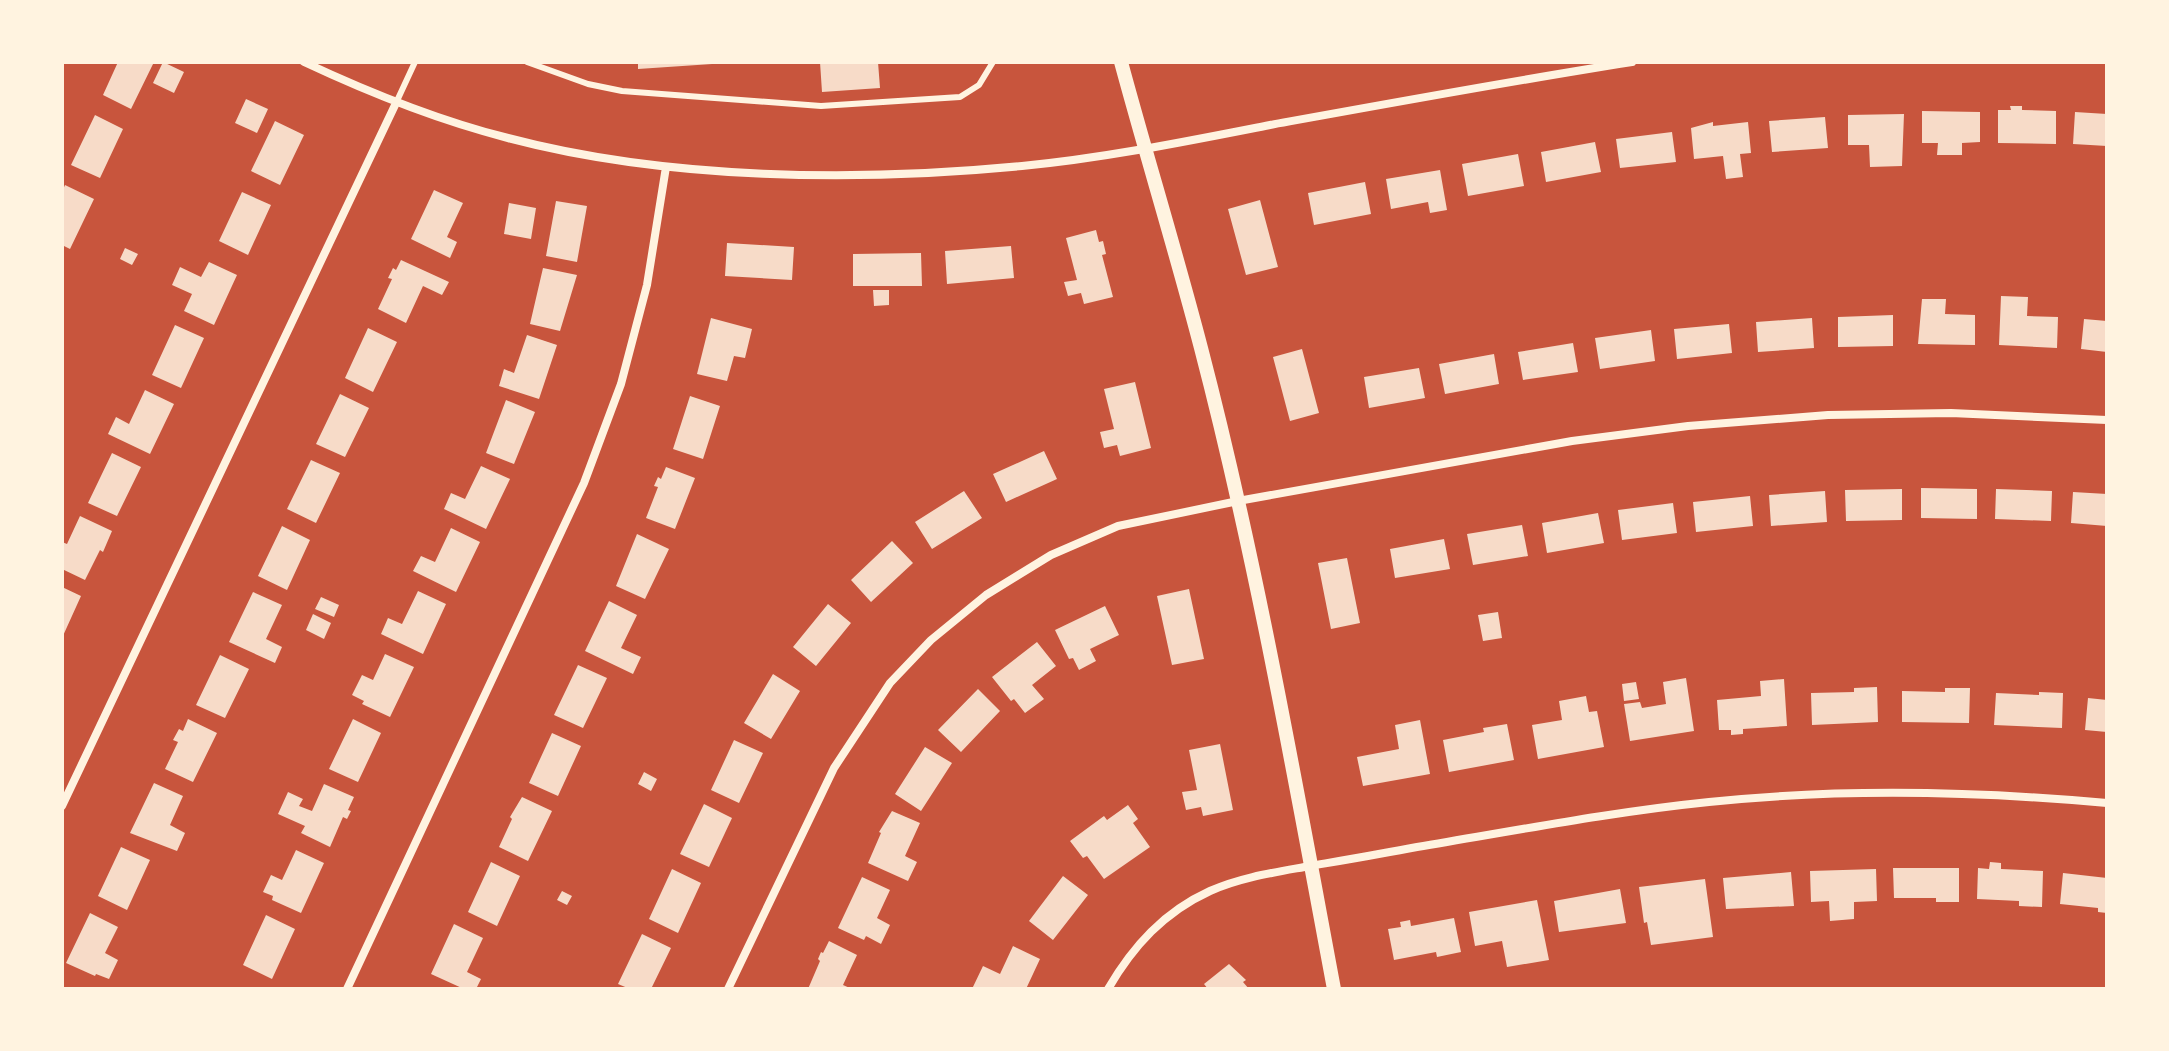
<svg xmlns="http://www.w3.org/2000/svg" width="2169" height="1051" font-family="Bitter,serif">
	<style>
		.building { fill: #f7dbc8 }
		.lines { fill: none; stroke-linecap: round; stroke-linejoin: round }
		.service { stroke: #fff3e0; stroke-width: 6 }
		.minor { stroke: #fff3e0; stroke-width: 8 }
		.tertiary { stroke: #fff3e0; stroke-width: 14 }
	</style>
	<rect width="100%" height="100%" fill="#c8553d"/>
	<path class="building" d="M118,62H154L131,109L103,95Z
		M163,62L184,72L174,93L153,83Z
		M638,62H712V64L638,69Z
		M820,62H878L880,88L822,92Z
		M246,99L268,109L257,133L235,123Z
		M2010,106H2022V110L2056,111V144L1998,143V110H2011Z
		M1922,111L1980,112V142L1962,143V155H1937L1938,143H1922Z
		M2075,112L2107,114V146L2073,144Z
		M1904,114L1902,166L1870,167L1869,145H1848V115Z
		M95,115L123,129L100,178L71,165Z
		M1825,117L1828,148L1772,152L1769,121Z
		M275,121L304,135L280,185L251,171Z
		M1713,122V126L1748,122L1751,153L1740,154L1743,177L1726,179L1723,156L1694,159L1691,128Z
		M1672,132L1676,162L1620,168L1616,139Z
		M1595,142L1601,172L1546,182L1541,152Z
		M1518,154L1524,186L1468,196L1462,164Z
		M1440,170L1447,210L1430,213L1428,202L1391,209L1386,179Z
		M1365,182L1371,214L1314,225L1308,193Z
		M65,185L94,199L70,249L62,245V192Z
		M434,190L463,203L447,237L457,242L450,258L411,239Z
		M242,192L271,205L248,255L219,241Z
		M1260,200L1278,267L1246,275L1228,209Z
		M556,201L587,206L577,262L546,256Z
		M509,203L536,208L531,239L504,234Z
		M1096,230L1099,242L1103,241L1106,254L1102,255L1113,297L1084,304L1081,293L1068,296L1064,282L1077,280L1066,238Z
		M727,243L794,247L792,280L725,276Z
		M1011,246L1014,278L947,284L945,251Z
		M125,248L138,254L132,265L120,259Z
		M921,253L922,286H853V254Z
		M401,260L449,282L442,295L423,286L406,323L378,309L392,279L388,278L393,268L396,270Z
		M209,262L237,275L214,325L184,311L192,294L172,285L180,267L201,277Z
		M543,268L577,275L560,331L530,324Z
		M873,290H889V305L874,306Z
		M2001,296L2028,297L2027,316L2058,317L2057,348L1999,345Z
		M1922,299H1946L1945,314L1975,315V345L1918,344Z
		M1893,315V346L1838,347V317Z
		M711,318L752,329L745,358L734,356L727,381L697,374Z
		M1812,318L1814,348L1758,352L1756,322Z
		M2084,319L2107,321V352L2081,349Z
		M1729,324L1732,353L1677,359L1674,329Z
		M175,325L204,338L181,388L152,375Z
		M368,328L397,342L373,392L345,378Z
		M1651,330L1655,361L1600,369L1595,338Z
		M527,335L557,345L539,399L499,386L504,369L514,373Z
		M1573,343L1578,372L1523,380L1518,352Z
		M1302,349L1319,413L1290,421L1273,357Z
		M1494,354L1499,384L1445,394L1439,364Z
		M1419,368L1425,398L1369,408L1364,377Z
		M1135,382L1151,448L1120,456L1117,445L1104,448L1100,432L1114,429L1104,389Z
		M145,390L174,404L150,454L108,434L116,417L129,424Z
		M340,394L369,408L345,457L316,444Z
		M690,396L720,406L703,459L673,449Z
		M506,400L535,412L514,464L486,453Z
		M1044,451L1057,479L1006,502L993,474Z
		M112,453L141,467L117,516L88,503Z
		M311,460L340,473L316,523L287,509Z
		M481,466L510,479L486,529L444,509L451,493L465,499Z
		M666,467L695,478L675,529L646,518L658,487L654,486L658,477L661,479Z
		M1921,488L1977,489V519L1921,518Z
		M1902,489V520L1846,521L1845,490Z
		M1996,489L2052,491L2051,521L1995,519Z
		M964,491L982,518L932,549L915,522Z
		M1825,491L1827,522L1771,526L1769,495Z
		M2073,492L2107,494V526L2071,523Z
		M1750,496L1753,526L1696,532L1693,502Z
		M1673,503L1677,533L1622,540L1618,510Z
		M1598,513L1604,543L1547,553L1542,523Z
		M80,516L112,531L103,552L100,550L85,580L62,569V542L67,544Z
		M1522,525L1528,556L1473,565L1467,534Z
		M282,526L310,540L287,590L258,576Z
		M451,528L480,542L456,592L413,571L421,556L435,562Z
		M637,534L669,549L645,599L616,586Z
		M1444,539L1450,569L1395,578L1390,549Z
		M892,541L913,563L871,602L851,580Z
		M1347,558L1360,623L1331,629L1318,563Z
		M62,587L81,596L62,638Z
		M1189,589L1204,659L1172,665L1157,596Z
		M418,591L446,604L423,654L381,634L388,618L402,624Z
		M253,592L282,605L266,639L282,647L275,663L229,642Z
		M321,597L339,605L334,617L315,609Z
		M609,601L637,615L621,648L641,657L633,674L585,651Z
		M828,604L851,623L816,666L793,647Z
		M1105,606L1119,635L1090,649L1096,661L1079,670L1073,658L1069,659L1055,630Z
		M1498,612L1502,638L1483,641L1478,615Z
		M313,614L331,623L324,639L306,630Z
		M1037,642L1056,666L1032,685L1044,699L1025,713L1014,699L1011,701L992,677Z
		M385,654L414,667L390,717L362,704L364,701L352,695L362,675L373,680Z
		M220,655L249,669L225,718L196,705Z
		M578,665L607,678L583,728L554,715Z
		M773,674L800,691L771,739L744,723Z
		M1686,678L1694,731L1630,741L1624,704L1640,702L1642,708L1666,704L1663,682Z
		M1784,679L1787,726L1743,729V734L1731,735V730H1719L1717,700L1761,696L1760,681Z
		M1636,682L1639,699L1624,701L1622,684Z
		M1877,687L1878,722L1812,725L1811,693L1854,692V688Z
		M1945,688H1970L1969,723L1902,722V691L1945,692Z
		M978,689L1000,711L961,752L938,730Z
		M2039,692L2063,693L2062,728L1994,725L1996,693L2039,695Z
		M1586,696L1589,712L1597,711L1604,747L1538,759L1532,725L1562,720L1559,701Z
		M2088,698L2107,700V732L2085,730Z
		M188,719L217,733L193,782L165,769L178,742L173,740L179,729L183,731Z
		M353,719L381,733L358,782L329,769Z
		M1420,720L1430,774L1363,786L1357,757L1399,749L1395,725Z
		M1507,724L1514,760L1449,772L1443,740L1484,732L1483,728Z
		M552,733L581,746L558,796L529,783Z
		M734,740L763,753L739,803L711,790Z
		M1220,744L1233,810L1203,816L1201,807L1186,810L1182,792L1197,790L1189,750Z
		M925,747L952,763L921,811L895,794Z
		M644,772L657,779L651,791L638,784Z
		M154,783L183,796L170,825L185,833L177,851L130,833Z
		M324,784L354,797L348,810L351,811L347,819L343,817L330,847L301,833L305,826L278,814L288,792L303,799L299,806L312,811Z
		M522,797L552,811L528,861L499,847L512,819L510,817Z
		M704,804L732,818L709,867L680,854Z
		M1128,805L1138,819L1133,823L1150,847L1104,879L1087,856L1083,858L1070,841L1104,816L1107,820Z
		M892,811L920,823L905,856L917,862L908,881L868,863L881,833L879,832Z
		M121,847L150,860L127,910L98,896Z
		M296,850L324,863L301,913L272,900L273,896L263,892L271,875L282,880Z
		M491,862L520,876L497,926L468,912Z
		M1990,862L2001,863V869L2043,871L2042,907L2019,906V901L1977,899L1978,868L1989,869Z
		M1893,868H1959V902H1936V898H1894Z
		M672,869L701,883L678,933L649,919Z
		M1876,869L1877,901L1854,902V919L1830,921L1829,901L1811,902L1810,871Z
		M1791,872L1794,906L1726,909L1723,878Z
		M2063,873L2107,878V913L2098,912V908L2060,904Z
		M1063,876L1088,895L1053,940L1029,921Z
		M862,877L890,890L877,918L890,925L881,944L866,936L864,940L838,928Z
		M1705,879L1713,937L1651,945L1647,922L1644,923L1639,887Z
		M1620,889L1626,923L1559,932L1554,901Z
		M562,891L572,896L567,905L557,900Z
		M1537,900L1549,960L1507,967L1502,941L1475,946L1469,912Z
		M90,913L118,927L105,953L118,960L109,979L96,974L95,976L66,963Z
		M266,915L295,929L272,979L243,965Z
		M1454,918L1461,952L1437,957L1436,952L1394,960L1388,929L1401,927L1400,922L1410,920L1411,926Z
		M454,924L483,938L467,972L481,979L476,989H464L431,974Z
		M642,934L671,948L651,989H630L618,984Z
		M829,941L857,955L843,985L852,989H808L820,961L818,959L821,952L823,953Z
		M1013,946L1040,959L1026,989H972L983,966L1000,974Z
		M1229,964L1246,980L1243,982L1249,989H1208L1204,984Z"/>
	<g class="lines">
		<path class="service" d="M527,62L588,84L622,91L821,106L960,97L979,85L993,62
			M396,103L415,62"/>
		<path class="minor" d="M304,62C370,93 437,120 508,138C667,180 858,182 1022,166C1105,158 1188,141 1270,125C1391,103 1511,81 1632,62
			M62,806L396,103
			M347,989L584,483L621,384L647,285L666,167
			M728,989L834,768L890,683L931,640L986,595L1051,555L1118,526L1238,501L1572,441L1688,426L1828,415L1951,413L2107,420
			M1108,989C1133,946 1164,912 1210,891C1241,877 1277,872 1310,866C1345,860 1381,854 1417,847C1514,831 1611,812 1709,802C1842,788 1974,791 2107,803"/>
		<path class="tertiary" d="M1121,62C1147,158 1176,252 1201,348C1256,559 1294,775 1334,989"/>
	</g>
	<rect width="2169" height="1051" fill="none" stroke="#fff3e0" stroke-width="128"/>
</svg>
